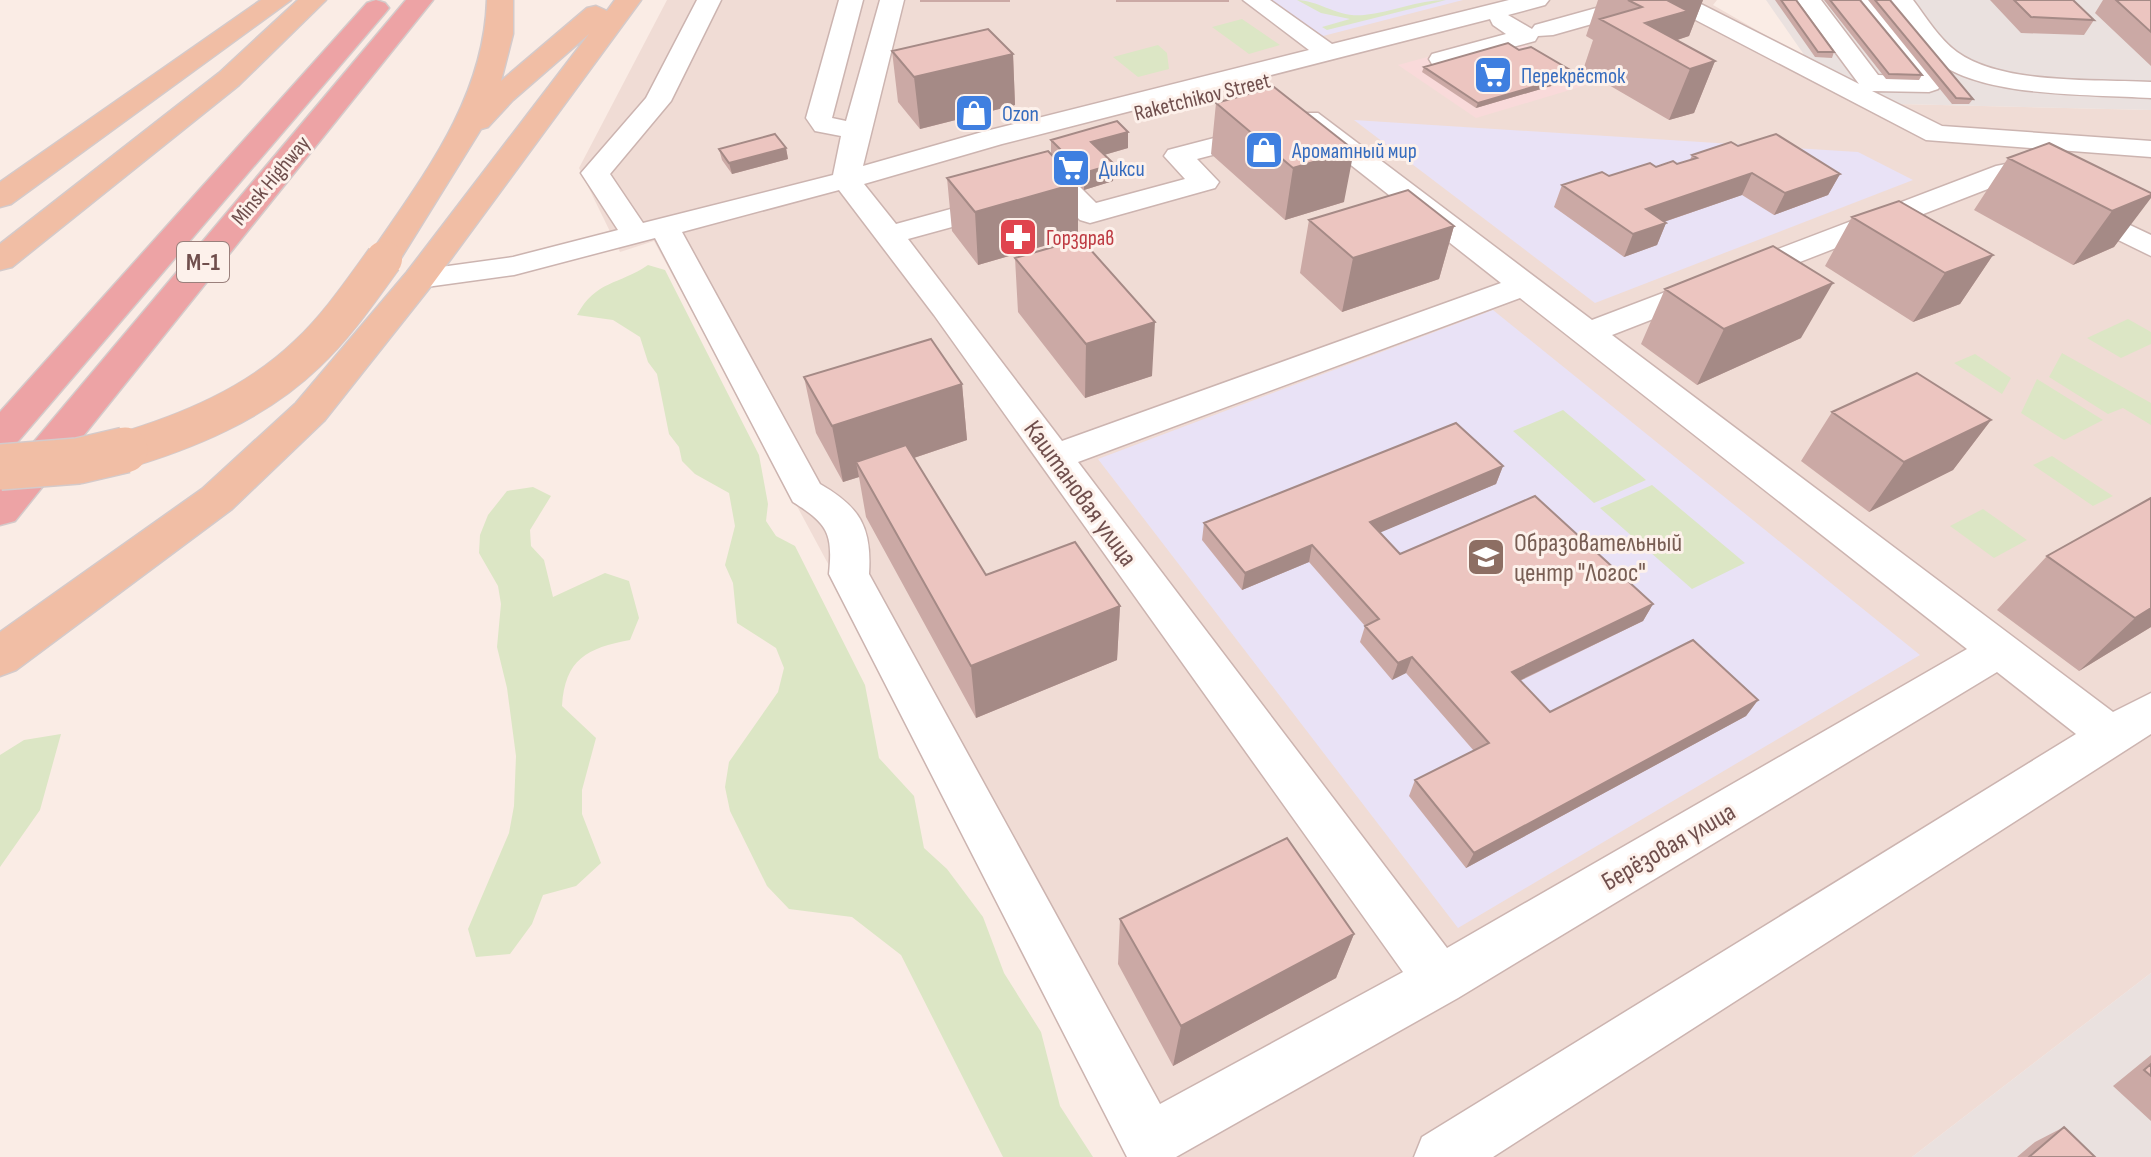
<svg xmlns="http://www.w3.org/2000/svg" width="2151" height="1157" font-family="'Sofia Sans Condensed',sans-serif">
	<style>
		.residential { fill: #f0dcd5 }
		.commercial { fill: #f9dada }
		.industrial { fill: #eae1df }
		.education { fill: #e9e2f6 }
		.green { fill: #dce6c5 }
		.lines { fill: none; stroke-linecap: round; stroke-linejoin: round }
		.minor-casing { stroke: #ccb4b0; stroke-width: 3 }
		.major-casing { stroke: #d4caca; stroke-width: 3 }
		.highway-casing { stroke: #d4caca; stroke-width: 3 }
		.minor { fill: #fff; fill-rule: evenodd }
		.major { fill: #f1bea5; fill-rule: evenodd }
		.highway { fill: #eda3a5; fill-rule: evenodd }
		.major-bridge-far1-casing { stroke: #d4caca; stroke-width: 38; stroke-linecap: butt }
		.major-bridge-casing { stroke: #d4caca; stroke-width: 48; stroke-linecap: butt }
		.major-bridge-far1 { stroke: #f1bea5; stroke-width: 36 }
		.major-bridge { stroke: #f1bea5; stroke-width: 45 }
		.wall { fill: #cba9a5 }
		.shaded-wall { fill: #a58a86 }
		.building { fill: #ecc5c0; stroke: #a58a86; stroke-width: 2 }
		.labels { text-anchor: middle; stroke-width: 6; stroke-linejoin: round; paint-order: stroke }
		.far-shop-label { font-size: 22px; fill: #366cbe; stroke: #fdf1eb; text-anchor: start }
		.far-street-label { font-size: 22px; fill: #704f4d; stroke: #fdf1eb }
		.far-health-label { font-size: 22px; fill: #be3a42; stroke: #fdf1eb; text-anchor: start }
		.shield { fill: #fdf1eb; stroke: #9a807c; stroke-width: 2 }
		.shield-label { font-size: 24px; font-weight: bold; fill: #704f4d }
		.street-label { font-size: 26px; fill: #704f4d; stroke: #fdf1eb }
		.education-label { font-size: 26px; fill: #785e54; stroke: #fdf1eb; text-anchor: start }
	</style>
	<rect width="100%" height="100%" fill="#faece5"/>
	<path class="residential" d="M667,0H1717L1713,5L1807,59L1899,104L2151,110V973L1912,1157H1148L654,241L620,252L579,168Z"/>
	<path class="commercial" d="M1509,35L1590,84L1476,118L1398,65Z"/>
	<path class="industrial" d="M1766,0H2151V110L1899,104L1807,59Z
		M2151,973V1157H1912Z"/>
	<path class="education" d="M1270,0H1463L1323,36Z
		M1354,120L1858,152L1913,180L1595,303Z
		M1493,310L1920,655L1458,928L1098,459Z"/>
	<path class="green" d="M1297,0C1318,0 1338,18 1364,15C1393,12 1417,0 1446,0L1327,30L1322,27L1350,19L1321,13Z
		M1242,19L1280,45L1249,54L1212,27Z
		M1158,45L1167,53L1169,69L1138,77L1113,57Z
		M648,265L665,270L759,455L768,504L766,521L776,536L795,546L865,685L879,758L914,796L924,848L947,869L983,917L1004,973L1041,1032L1060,1106L1093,1157H1003L901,955L852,917L789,909L767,886L730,811L725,787L729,762L778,692L784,668L776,648L737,623L733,583L725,565L735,526L729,493L695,474L682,461L679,447L669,434L657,374L648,362L640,337L613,320L577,315C596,280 619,285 648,265Z
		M2128,319L2151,332V344L2121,358L2087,338Z
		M2062,353L2151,403V425L2123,408L2108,414L2049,377Z
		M1975,354L2011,378L2002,394L1954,363Z
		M2037,379L2103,420L2064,440L2021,413Z
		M1563,410L1646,480L1594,503L1513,431Z
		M2052,456L2113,496L2093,506L2033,465Z
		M1652,485L1745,563L1692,589L1600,508Z
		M533,487L551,496L530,530L531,546L544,560L553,597L605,573L629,581L639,618L630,640C587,648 565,659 562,706L596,738L582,790V814L601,863L576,886L543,895L532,924L510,954L476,957L468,929L509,833L514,806L516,756L507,688L497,647L501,604L498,586L479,553L480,535L488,515L507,491Z
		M1983,509L2027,540L1994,558L1950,526Z
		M61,734L40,810L0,867V755L24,740Z"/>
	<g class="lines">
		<g class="minor-casing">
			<path id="minor" d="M697,0H721L671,101L610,174L643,223L833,175L841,136L815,131L806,118L839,0H863L832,118L846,121L880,0H904L863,166L982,132L1309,50L1243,0H1270L1332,44L1509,0H1549L1545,5L1508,15L1532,29L1535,25L1625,0H1654L1652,7L1553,35L1538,36L1535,41L1441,66L1432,64L1429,59L1432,54L1506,34L1493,25L1490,19L1002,144L864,184L896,224L1064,178L1074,181L1096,203L1185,179L1164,156L1168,150L1264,125L1274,127L1278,133L1274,139L1197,159L1219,182L1215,188L1090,223L1080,220L1058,198L908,239L1062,441L1501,283L1300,125L1296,119L1300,113H1318L1592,320L1996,166L2006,164L2016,166L2020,172L2016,178L1612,335L2113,712L2151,693V734L1493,1157H1414L1422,1137L2076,734L1997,672L1458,998L1176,1157H1127L829,574C833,533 828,524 793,502L655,238L514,275L419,288L408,286L403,279L408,272L419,270L513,257L618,230L581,173L646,98ZM839,190L934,315L1403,972L1160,1104L869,574C872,527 860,507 820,484L682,232ZM1520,298L1967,649L1447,948L1078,462Z
				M1663,0H1693L1859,84L1797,0H1821L1878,75L1909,76L1850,0H1874L1942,84L1938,89L1929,92L1872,91L1942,126L2151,141V157L1926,140L1667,5Z
				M1889,0H1913C1926,17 1939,39 1957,52C2003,85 2096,79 2151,82V98C2093,94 1987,98 1939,63C1919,48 1904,21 1889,0Z
				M2077,200L2151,235V256L2067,215L2062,209L2067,203Z"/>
		</g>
		<g class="major-casing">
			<path id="major" d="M261,0H291L11,204L0,207V182Z
				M298,0H326L239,85L12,267L0,270V244L219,73Z
				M487,0H513V34L501,81L587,8L596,6L607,11L615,0H641L431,286L324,421L232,509L16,670L0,676V632L202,489L296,403L407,272L589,34L513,100L488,127L481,129L396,266L384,269L372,266L367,259C421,179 484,101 487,0Z"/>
		</g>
		<g class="highway-casing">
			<path id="highway" d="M376,0L385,3L389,8L385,13L14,446L0,450V412L367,3Z
				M406,0H433L15,521L0,525V482Z"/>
		</g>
		<use href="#minor" class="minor"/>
		<use href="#major" class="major"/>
		<use href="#highway" class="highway"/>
		<g class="major-bridge-far1-casing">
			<path id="major-bridge-far1" d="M119,452C187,432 255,404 307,354C337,326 360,292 384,259"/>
		</g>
		<g class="major-bridge-casing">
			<path id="major-bridge" d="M0,467L78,461L125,450"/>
		</g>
		<use href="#major-bridge-far1" class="major-bridge-far1"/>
		<use href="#major-bridge" class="major-bridge"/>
	</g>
	<path class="wall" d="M920,0H1010V2H920Z
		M1116,0H1229V2H1116Z
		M1598,0H1703L1689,36L1677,40L1715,61L1694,113L1669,120L1583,70L1593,40L1586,36Z
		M1775,0H1796L1834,52L1832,58L1815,57Z
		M1824,0H1860L1922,75L1919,80L1886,79Z
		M1868,0H1890L1973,99L1969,104H1952Z
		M1990,0H2073L2094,20L2084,35L2021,33Z
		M2103,0H2151V66L2095,13Z
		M1519,50L1575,79L1476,108L1422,72L1424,67Z
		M892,51L1013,54L1015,105L920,129L898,102Z
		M1216,103L1344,202L1285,220L1211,154Z
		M1128,132V148L1104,155L1114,164L1113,181L1084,190L1078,184V236L978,265L952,231L947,178L1051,154V140Z
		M1738,146L1840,174L1828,195L1774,215L1742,195L1664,222L1666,223L1657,245L1624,257L1554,207L1562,185L1656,167L1677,164L1690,160L1692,155Z
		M786,148L788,159L732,174L722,160L719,149Z
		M2008,158L2151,193L2114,247L2073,265L1974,210Z
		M1852,217L1993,255L1960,304L1913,322L1825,266Z
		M1309,220L1454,226L1439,279L1342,312L1300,273Z
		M1015,258L1152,376L1085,398L1018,312Z
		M1665,289L1801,338L1697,385L1641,344Z
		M804,377L962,384L967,440L914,458L986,575L1120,606L1117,660L976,718L866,517L859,477L843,482L816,433Z
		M1832,412L1991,420L1953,470L1869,512L1801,461Z
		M1503,466L1496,484L1380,532L1400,554L1653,604L1643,621L1520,681L1550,712L1758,700L1746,716L1466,868L1409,796L1415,780L1474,751L1406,673L1392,680L1360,642L1365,626L1309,562L1242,590L1202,540L1204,523Z
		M2151,498V627L2079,671L1997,610L2047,556Z
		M1120,919L1354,934L1336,978L1173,1066L1118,964Z
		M2151,1055V1121L2113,1086Z
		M2064,1127L2095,1157H2017L2035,1142Z"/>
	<path class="shaded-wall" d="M1665,0H1703L1689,36L1677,40L1645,23Z
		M1013,54L1015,105L920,129L914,77Z
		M1715,61L1694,113L1669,120L1690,69Z
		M1577,74L1575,79L1476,108L1478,103Z
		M1128,132V148L1090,159L1091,142Z
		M786,148L788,159L732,174L729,163Z
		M1354,150L1344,202L1285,220L1293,168Z
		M1114,164L1113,181L1084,190V173Z
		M1752,173L1742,195L1637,231L1646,209Z
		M1840,174L1828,195L1774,215L1785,193Z
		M1078,183V236L978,265L975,212Z
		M2151,195V198L2114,247L2073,265L2112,211Z
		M1666,223L1657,245L1624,257L1633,234Z
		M1454,226L1439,279L1342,312L1353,258Z
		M1993,255L1960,304L1913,322L1945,273Z
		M1833,283L1801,338L1697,385L1724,329Z
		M1155,322L1152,376L1085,398L1086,344Z
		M962,384L967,440L863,475L856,462L859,477L843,482L832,426Z
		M1991,420L1953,470L1869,512L1904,462Z
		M1503,466L1496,484L1365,539L1370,522Z
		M1312,545L1309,562L1242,590L1245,573Z
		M1653,604L1643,621L1504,688L1512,672Z
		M1120,606L1117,660L976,718L971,666Z
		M2151,608V627L2079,671L2135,618Z
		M1412,657L1406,673L1392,680L1398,663Z
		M1758,700L1746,716L1466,868L1474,853Z
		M1354,934L1336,978L1173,1066L1181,1026Z"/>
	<path class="building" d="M1628,0H1667L1688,11L1645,23L1715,61L1690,69L1600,19L1642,7Z
		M1781,0H1796L1834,52H1818Z
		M1830,0H1860L1922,75L1889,74Z
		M1875,0H1890L1973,99L1956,98Z
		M2014,0H2073L2094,20L2031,17Z
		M2116,0H2151V32Z
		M988,29L1013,54L914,77L892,51Z
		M1508,43L1519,50L1531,47L1577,74L1478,103L1424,67Z
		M1274,87L1354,150L1293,168L1216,103Z
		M1117,121L1128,132L1091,142L1114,164L1084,173L1051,140Z
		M775,134L786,148L729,163L719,149Z
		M1776,134L1840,174L1785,193L1752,173L1646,209L1666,223L1633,234L1562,185L1602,172L1609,176L1650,163L1656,167L1673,161L1677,164L1697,158L1692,155L1731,142L1738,146Z
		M2049,143L2151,193V195L2112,211L2008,158Z
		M1048,151L1078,183L975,212L947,178Z
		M1408,190L1454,226L1353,258L1309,220Z
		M1899,201L1993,255L1945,273L1852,217Z
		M1081,239L1155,322L1086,344L1015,258Z
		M1773,246L1833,283L1724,329L1665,289Z
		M931,339L962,384L832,426L804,377Z
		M1917,373L1991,420L1904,462L1832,412Z
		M1456,423L1503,466L1370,522L1400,554L1535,496L1653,604L1512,672L1550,712L1693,640L1758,700L1474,853L1415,780L1489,743L1412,657L1398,663L1365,626L1379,619L1312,545L1245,573L1204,523Z
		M906,445L986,575L1075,542L1120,606L971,666L856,462Z
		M2151,498V608L2135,618L2047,556Z
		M1287,838L1354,934L1181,1026L1120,919Z
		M2151,1064V1076L2144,1070Z
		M2064,1127L2095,1157H2029Z"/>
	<defs>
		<g id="supermarket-square" transform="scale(2)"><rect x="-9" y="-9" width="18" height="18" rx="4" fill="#3f7fe0" stroke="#fdf1eb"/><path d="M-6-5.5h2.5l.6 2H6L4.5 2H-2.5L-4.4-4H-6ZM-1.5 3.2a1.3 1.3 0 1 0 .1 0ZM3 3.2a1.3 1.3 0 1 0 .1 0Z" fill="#fff"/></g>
		<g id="shop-square" transform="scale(2)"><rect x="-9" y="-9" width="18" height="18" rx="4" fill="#3f7fe0" stroke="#fdf1eb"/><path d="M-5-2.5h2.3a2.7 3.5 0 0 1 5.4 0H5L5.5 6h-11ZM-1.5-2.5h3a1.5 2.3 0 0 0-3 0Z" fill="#fff"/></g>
		<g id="pharmacy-square" transform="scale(2)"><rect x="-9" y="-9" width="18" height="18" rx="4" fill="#e0444e" stroke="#fdf1eb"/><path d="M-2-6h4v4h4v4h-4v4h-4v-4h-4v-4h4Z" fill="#fff"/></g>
		<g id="school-square" transform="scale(2)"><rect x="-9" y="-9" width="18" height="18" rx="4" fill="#8d6e63" stroke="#fdf1eb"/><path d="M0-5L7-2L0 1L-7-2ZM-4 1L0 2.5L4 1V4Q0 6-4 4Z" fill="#fff"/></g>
	</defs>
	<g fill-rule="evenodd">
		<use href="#supermarket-square" x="1493" y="75"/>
		<use href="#shop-square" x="974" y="113"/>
		<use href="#shop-square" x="1264" y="150"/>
		<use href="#supermarket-square" x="1071" y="168"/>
		<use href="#pharmacy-square" x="1018" y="237"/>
		<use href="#school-square" x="1486" y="557"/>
	</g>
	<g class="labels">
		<g class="far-shop-label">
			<text x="1521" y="83">Перекрёсток</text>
			<text x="1002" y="121">Ozon</text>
			<text x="1292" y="158">Ароматный мир</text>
			<text x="1099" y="176">Дикси</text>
		</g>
		<g class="far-street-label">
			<text transform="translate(1202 96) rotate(-14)" y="8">Raketchikov Street</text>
			<text transform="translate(270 180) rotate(-50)" y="8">Minsk Highway</text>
		</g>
		<g class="far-health-label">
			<text x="1046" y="245">Горздрав</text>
		</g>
		<rect class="shield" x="177" y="242" width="52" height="40" rx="6"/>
		<g class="shield-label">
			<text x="203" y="270">М-1</text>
		</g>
		<g class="street-label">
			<text transform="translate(1081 493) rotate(54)" y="9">Каштановая улица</text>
			<text transform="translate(1668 846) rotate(-30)" y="9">Берёзовая улица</text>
		</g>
		<g class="education-label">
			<text x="1514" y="551">Образовательный<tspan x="1514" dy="30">центр "Логос"</tspan></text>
		</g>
	</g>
</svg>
